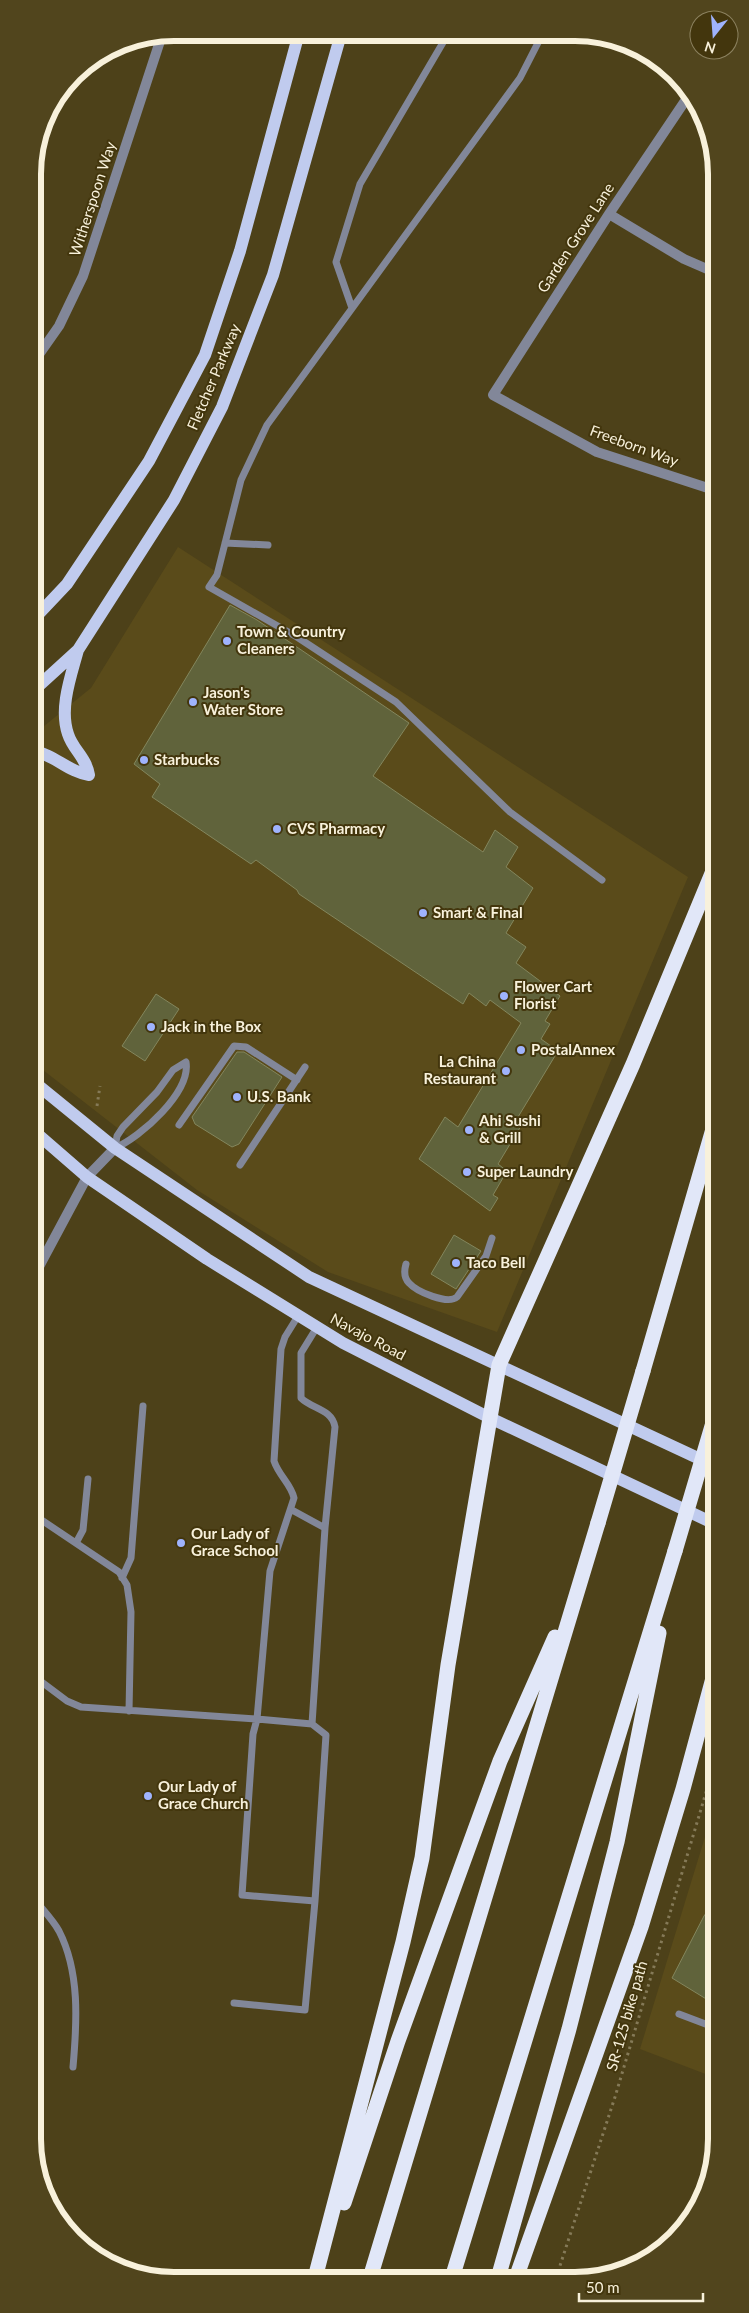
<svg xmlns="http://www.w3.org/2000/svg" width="749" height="2313" font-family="Lato,sans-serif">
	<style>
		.built { fill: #5a4b1a }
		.building { fill: #60633b; stroke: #83865d }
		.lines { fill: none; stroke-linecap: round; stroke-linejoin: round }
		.path { stroke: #857a58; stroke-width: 3; stroke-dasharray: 2.5 4; stroke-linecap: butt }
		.service { stroke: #828799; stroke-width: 7 }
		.minor { stroke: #828799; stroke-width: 10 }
		.tertiary { stroke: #828799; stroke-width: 10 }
		.primary { stroke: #c0cbee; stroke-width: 12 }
		.motorway { stroke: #e1e7f8; stroke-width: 15 }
		.motorway-bridge { stroke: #e1e7f8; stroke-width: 15 }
		.poi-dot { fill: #9fb3fd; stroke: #43360d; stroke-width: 2 }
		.labels { text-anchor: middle; stroke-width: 4; stroke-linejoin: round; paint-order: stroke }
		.street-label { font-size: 15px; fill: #f8f1db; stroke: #43360d }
		.poi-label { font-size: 15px; font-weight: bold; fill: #f8f1db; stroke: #43360d; text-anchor: start }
		.rim { fill: none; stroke: #f8f1db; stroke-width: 6 }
	</style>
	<rect width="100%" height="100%" fill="#4d4119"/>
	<path class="built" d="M178,547L688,877L497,1332L328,1272L197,1190L34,1063L33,735L91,688Z
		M716,1801V2078L640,2049Z"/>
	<path class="building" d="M230,605L257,620L409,723L373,776L483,852L495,830L518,847L506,867L533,888L506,933L526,947L516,963L560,996L545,1021L550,1024L541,1039L558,1051L518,1117L524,1121L498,1164L507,1171L493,1195L498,1198L490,1211L419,1159L445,1117L458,1127L521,1023L490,1000L486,1006L469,993L463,1004L299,894L297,890L256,860L251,864L152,797L160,784L134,764Z
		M156,994L179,1009L145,1061L122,1046Z
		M237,1052H244L282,1077L239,1144L232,1147L195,1124L192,1117Z
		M454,1235L481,1251L456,1289L431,1274Z
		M716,1899V2005L672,1978L704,1916Z"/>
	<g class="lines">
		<path class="path" d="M97,1106L100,1086
			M556,2278L615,2097L716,1759"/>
		<path class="service" d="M542,35L520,78L267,425L241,480L217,575L209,587L297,637L396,702L510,812L602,880
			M352,308L336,262L360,184L448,34
			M225,543L268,545
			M186,1062C191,1092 141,1137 115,1148L117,1136L123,1127L157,1092L173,1070Z
			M179,1125L234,1046L246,1047L297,1080
			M240,1165L305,1067
			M34,1248L46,1255
			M406,1264C404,1271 404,1278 409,1283C417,1292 448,1305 457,1297L486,1256L492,1238
			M317,1327L301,1353V1398C312,1409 332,1409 335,1427L325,1528
			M292,1510L325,1528L312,1724
			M34,1515L119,1572L127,1585L131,1612L129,1711
			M76,1543L83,1530L88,1479
			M122,1578L131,1558L143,1406
			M35,1677L67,1701L81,1707L257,1719L270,1571L294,1498C291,1484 279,1476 274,1461L281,1349L285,1337L298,1316
			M257,1719L312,1724L326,1735L315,1901L242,1895L253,1734Z
			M35,1900C43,1910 53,1920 59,1931C80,1972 77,2022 73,2067
			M234,2003L305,2010L315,1901
			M679,2014L716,2028"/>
		<path class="minor" d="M687,98L609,214L493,395L597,452L714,490
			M609,214L684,259L714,272
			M33,363L59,326L83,276L162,35"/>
		<path class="tertiary" d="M34,1276L87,1177L115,1148"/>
		<path class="primary" d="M33,620L67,584L149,461L205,355L240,251L299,33
			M33,691L78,650L174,500L222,407L273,275L341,34
			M33,751C54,754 68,772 89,775C86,757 73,750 68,734C59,708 71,676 78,650
			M34,1082L115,1148L309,1277L715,1466
			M34,1131L87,1177L207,1259L343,1343L490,1418L715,1524"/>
		<path class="motorway" d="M643,1371L715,1122
			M344,2203L398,2041L500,1761L555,1637
			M315,2278L403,1942L422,1858L448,1665L499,1365L633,1064L715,866
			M370,2278L598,1523
			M452,2278L675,1551
			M498,2278L569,2029L617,1842L659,1633
			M516,2278L641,1927L683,1789L716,1667"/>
		<path class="motorway-bridge" d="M598,1523L643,1371
			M675,1551L715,1416"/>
	</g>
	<g class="poi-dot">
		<circle cx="227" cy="641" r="5"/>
		<circle cx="193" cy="702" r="5"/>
		<circle cx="144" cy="760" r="5"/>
		<circle cx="277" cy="829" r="5"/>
		<circle cx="423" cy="913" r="5"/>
		<circle cx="504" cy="996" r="5"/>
		<circle cx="151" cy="1027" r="5"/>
		<circle cx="521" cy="1050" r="5"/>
		<circle cx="506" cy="1071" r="5"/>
		<circle cx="237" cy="1097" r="5"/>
		<circle cx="469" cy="1130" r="5"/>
		<circle cx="467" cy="1172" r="5"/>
		<circle cx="456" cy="1263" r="5"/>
		<circle cx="181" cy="1543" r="5"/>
		<circle cx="148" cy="1796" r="5"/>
	</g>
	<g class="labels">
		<g class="street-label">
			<text transform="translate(93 199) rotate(-72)" y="5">Witherspoon Way</text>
			<text transform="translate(576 238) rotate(-57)" y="5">Garden Grove Lane</text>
			<text transform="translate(214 377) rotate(-67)" y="5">Fletcher Parkway</text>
			<text transform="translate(634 446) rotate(20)" y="5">Freeborn Way</text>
			<text transform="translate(368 1337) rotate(28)" y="5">Navajo Road</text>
			<text transform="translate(627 2016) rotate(-74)" y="5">SR-125 bike path</text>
		</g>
		<g class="poi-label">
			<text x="237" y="637">Town &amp; Country<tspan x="237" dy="17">Cleaners</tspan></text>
			<text x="203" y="698">Jason's<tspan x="203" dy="17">Water Store</tspan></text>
			<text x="154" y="765">Starbucks</text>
			<text x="287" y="834">CVS Pharmacy</text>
			<text x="433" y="918">Smart &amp; Final</text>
			<text x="514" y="992">Flower Cart<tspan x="514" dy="17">Florist</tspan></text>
			<text x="161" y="1032">Jack in the Box</text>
			<text x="531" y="1055">PostalAnnex</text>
			<text x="496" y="1067" text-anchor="end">La China<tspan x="496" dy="17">Restaurant</tspan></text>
			<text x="247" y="1102">U.S. Bank</text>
			<text x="479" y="1126">Ahi Sushi<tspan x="479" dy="17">&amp; Grill</tspan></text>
			<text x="477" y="1177">Super Laundry</text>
			<text x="466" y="1268">Taco Bell</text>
			<text x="191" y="1539">Our Lady of<tspan x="191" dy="17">Grace School</tspan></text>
			<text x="158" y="1792">Our Lady of<tspan x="158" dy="17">Grace Church</tspan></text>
		</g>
	</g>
	<path d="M0 0H749V2313H0ZM174 41H575A133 133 0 0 1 708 174V2139A133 133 0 0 1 575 2272H174A133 133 0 0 1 41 2139V174A133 133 0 0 1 174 41Z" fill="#51451d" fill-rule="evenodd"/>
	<path class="rim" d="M174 41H575A133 133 0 0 1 708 174V2139A133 133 0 0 1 575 2272H174A133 133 0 0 1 41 2139V174A133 133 0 0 1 174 41Z"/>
	<g transform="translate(714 35) rotate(197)"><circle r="24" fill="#43360d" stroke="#8b815f"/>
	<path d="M0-4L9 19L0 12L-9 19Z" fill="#9fb3fd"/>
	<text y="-8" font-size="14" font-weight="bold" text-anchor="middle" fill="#f8f1db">N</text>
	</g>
	<path d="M579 2293v8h124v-8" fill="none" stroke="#f8f1db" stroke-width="2.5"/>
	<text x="586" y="2293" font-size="15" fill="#f8f1db" stroke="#43360d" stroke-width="4" paint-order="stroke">50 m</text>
</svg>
